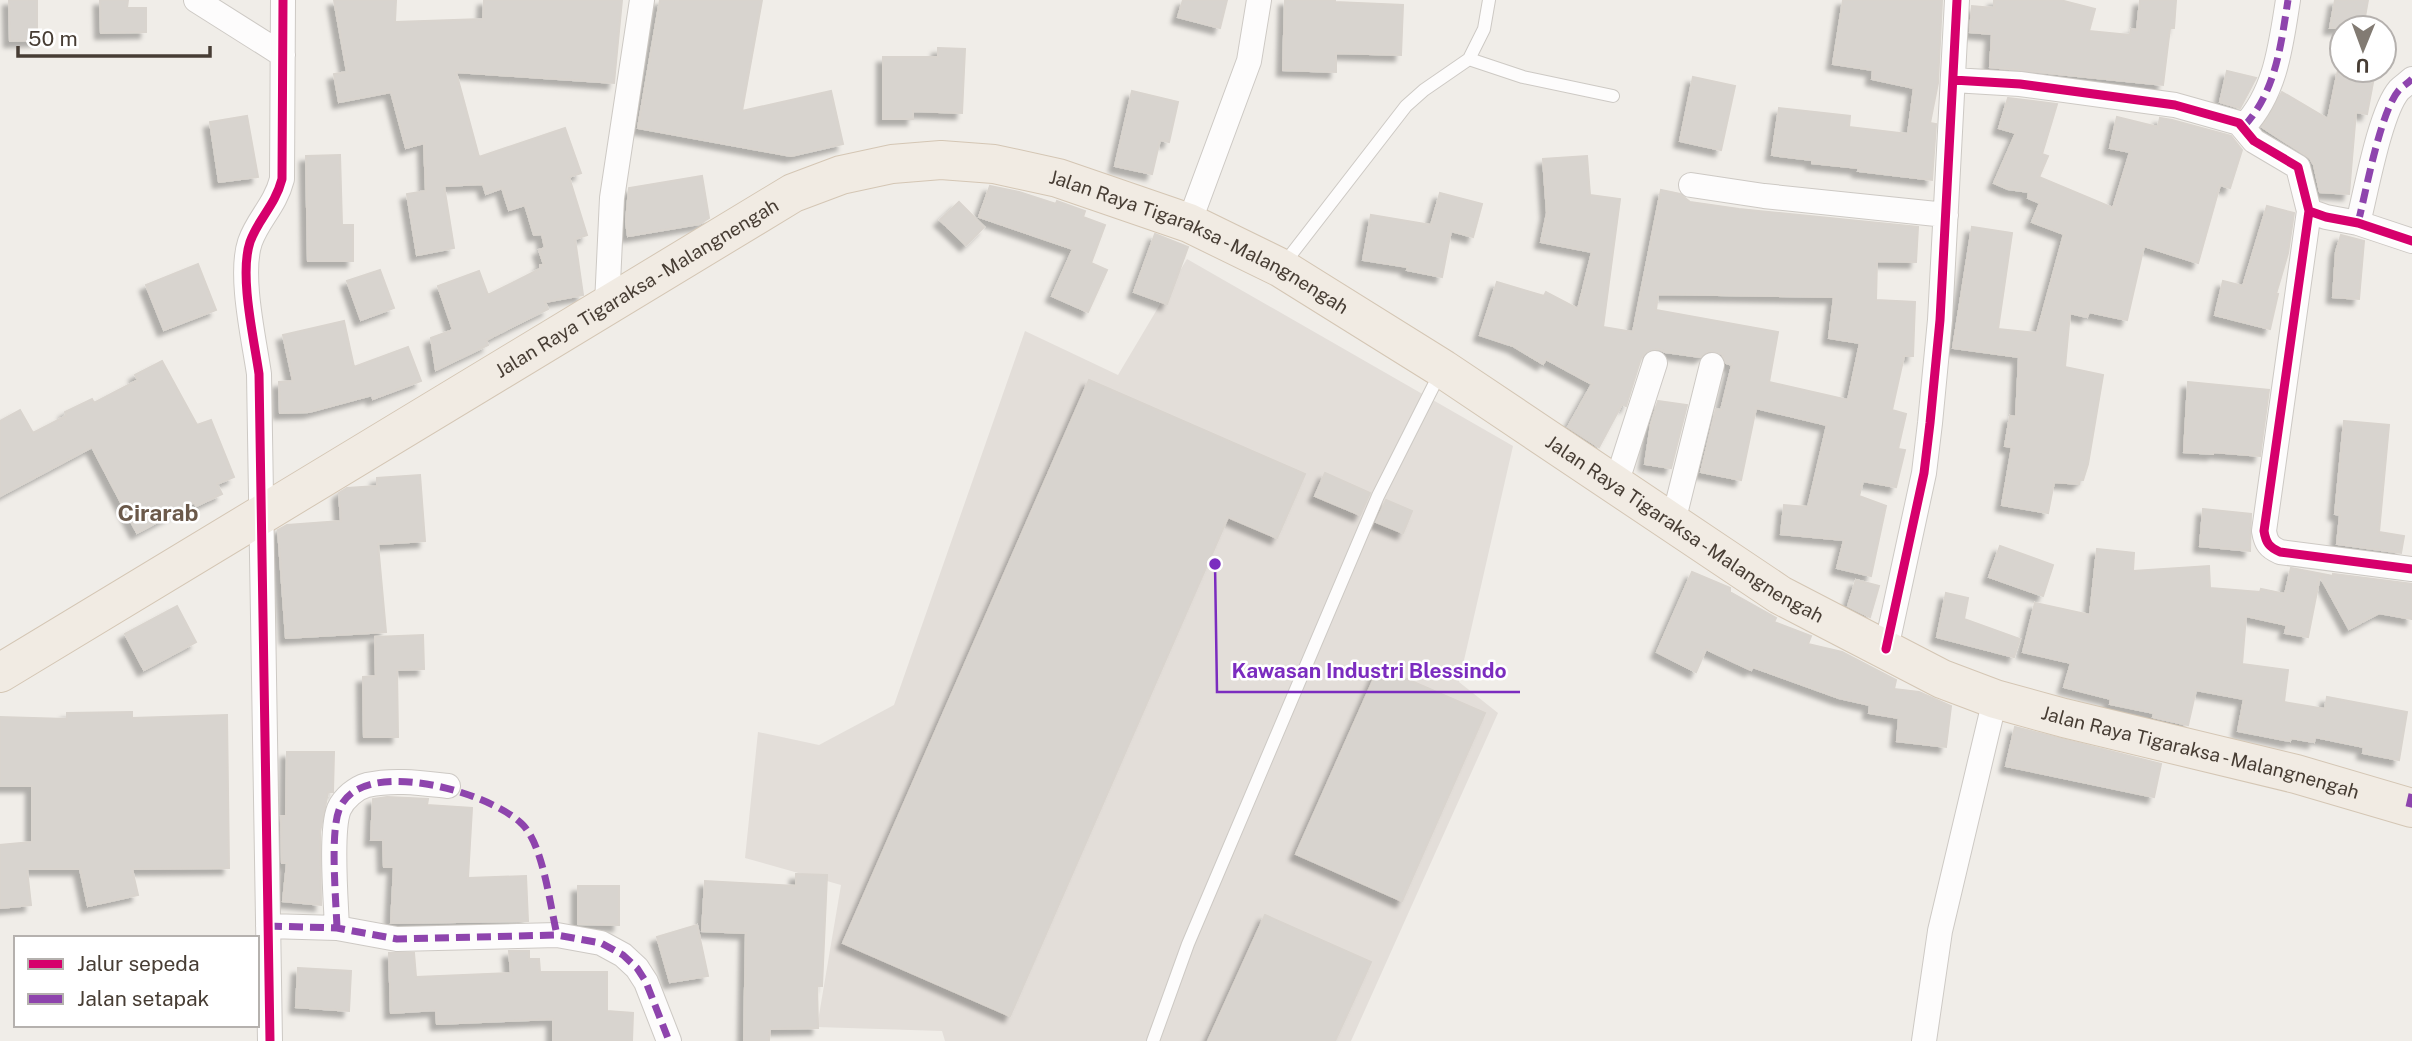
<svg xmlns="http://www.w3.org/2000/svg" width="2412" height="1041" font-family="'Public Sans',sans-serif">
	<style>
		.industrial { fill: #e3ded9 }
		.building { fill: #d8d4cf; stroke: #d9d4ce; stroke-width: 2; fill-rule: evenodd; filter: url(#shadow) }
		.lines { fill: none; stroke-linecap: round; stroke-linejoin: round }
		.lane-casing { stroke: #cdc9c4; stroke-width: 14 }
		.street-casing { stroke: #cdc9c4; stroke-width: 26 }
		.primary-casing { stroke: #d4c6b4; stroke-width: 40 }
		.lane { stroke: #fdfcfc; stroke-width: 12 }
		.street { stroke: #fdfcfc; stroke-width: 24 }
		.primary { stroke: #f1ebe3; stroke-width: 38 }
		.quiet { stroke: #8e44ad; stroke-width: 7; stroke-dasharray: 14 7; stroke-linecap: butt }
		.cycleway-casing { stroke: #fff; stroke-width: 13 }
		.cycleway { stroke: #d6006c; stroke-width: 9 }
		.labels { text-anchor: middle; stroke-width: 5; stroke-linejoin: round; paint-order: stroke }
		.street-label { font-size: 19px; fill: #473d34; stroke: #fff }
		.quarter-label { font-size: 23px; font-weight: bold; fill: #6b594a; stroke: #fff }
		.leader { fill: none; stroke: #7b2cbf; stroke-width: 2.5 }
		.callout-dot { fill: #7b2cbf; stroke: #fff; stroke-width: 2.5 }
		.callout-label { font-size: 21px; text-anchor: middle; font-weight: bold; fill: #7b2cbf; stroke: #fff; stroke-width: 5; stroke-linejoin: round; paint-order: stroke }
	</style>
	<defs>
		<filter id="shadow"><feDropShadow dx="-6" dy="6" stdDeviation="2" flood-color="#0004"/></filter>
	</defs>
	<rect width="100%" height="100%" fill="#f0ede8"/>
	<path class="industrial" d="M1187,259L1513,446L1459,682L1498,713L1351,1041H945L942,1031L817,1027L841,885L745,858L758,732L819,745L894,705L1025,331L1118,375Z"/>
	<path class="building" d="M9,0H37V40L10,41Z
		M100,0H128L127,8H146V32L101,33Z
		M334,0H396L395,22L483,19L484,0H622L614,83L456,72L479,157L565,128L581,173L569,177L587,235L575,239L583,295L545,302L548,309L486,340L488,345L436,370L431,338L453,330L438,286L479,271L488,295L540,269V265H544L539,250L545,248L542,234L534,235L525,205L509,210L502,188L486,194L483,184L444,186L454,248L417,255L407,194L426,191L424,143L406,148L391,92L339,102L334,74L347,72Z
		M660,0H762L742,111L831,91L843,144L791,156L638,128Z
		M1183,0H1227L1220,28L1178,17Z
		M1285,0H1335V2L1403,5L1401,55L1336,53V72L1283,70Z
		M1843,0H1942L1938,83L1930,123L1936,124L1932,180L1858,171L1859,168L1812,163V160L1772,155L1779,108L1850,116L1849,127L1908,134L1914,88L1872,79L1873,70L1833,64Z
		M1994,0H2060L2095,9L2089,31L2130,35L2131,29L2137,30L2140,0H2176L2174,28H2170L2163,85L1990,67L1992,34L1970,32L1972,6L1994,8Z
		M2335,0H2368L2363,28H2330Z
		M938,48L965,49L962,113L913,111V119H883V57H938Z
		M2338,70L2375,72L2367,114L2356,112L2349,194L2320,192L2314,165L2310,158L2262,127L2282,92L2328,119Z
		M2227,71L2256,78L2240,108L2220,102Z
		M1693,77L1735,86L1721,150L1680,141Z
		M1132,91L1178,102L1169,142L1160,140L1152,174L1115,166Z
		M2008,98L2057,104L2042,154L2048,156L2039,177L2113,208L2130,152L2110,148L2117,117L2158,127L2160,118L2172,120L2231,136L2242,150L2230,188L2220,185L2198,263L2144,246L2127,320L2089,312L2087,317L2070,313L2065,367L2103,375L2088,464L2083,480H2079V484L2054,482L2048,513L2002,505L2012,447L2005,446L2010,416L2016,417L2019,357L1953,348L1972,227L2012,233L1998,329L2037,333L2064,234L2032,222L2040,203L2028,198L2029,192L2008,189L1994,183L2016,133L1999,128Z
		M247,116L258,177L219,182L210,122Z
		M340,155L342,225H353V261H308L306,156Z
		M1587,156L1590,195L1620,199L1603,327L1633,332L1661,190L1680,194L1690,202L1739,209L1918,227L1916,262L1877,261L1876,300L1915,302L1913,356H1904L1892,410L1906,414L1898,449L1905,450L1896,487L1863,481L1859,496L1886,506L1871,576L1837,568L1844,540L1781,534L1784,505L1808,507L1827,425L1756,408L1741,480L1701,472L1716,409L1721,410L1732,365L1726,363L1722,354L1709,351L1700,357L1665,352L1659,349L1646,352L1641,358L1626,406L1622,404L1599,447L1568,427L1592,384L1546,359L1543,364L1513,346L1480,335L1497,282L1544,296L1546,292L1578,309L1592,252L1541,242L1547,213L1543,159ZM1658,294L1834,297L1829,338L1860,343L1848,400L1769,382L1778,332L1656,310Z
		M702,176L709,218L699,224L628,236L626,222L629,188Z
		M990,186L1019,192L1056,204L1057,201L1085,211L1083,217L1105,225L1091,263L1107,270L1088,312L1052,296L1073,249L979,217Z
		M1440,193L1482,204L1473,237L1451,231L1442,277L1407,270L1408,267L1363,260L1371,215L1431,225Z
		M959,202L984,227L966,245L940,220Z
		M2267,206L2294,213L2288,253L2276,294H2278L2270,329L2215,315L2223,281L2243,286Z
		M1155,234L1188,247L1167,304L1134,292Z
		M2341,235L2364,241L2359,299L2333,297L2336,252Z
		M198,264L216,310L164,330L146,285Z
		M380,270L394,308L361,320L347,281Z
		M344,321L354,367L408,347L421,381L373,399L372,395L309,412L280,413L279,382L293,381L283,335Z
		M162,361L197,425L211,420L234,477L217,484L222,494L196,506L195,502L137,533L92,447L0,496V421L20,410L33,433L66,416L65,412L92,399L94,403L138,380L135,375Z
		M1089,380L1305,474L1277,538L1228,517L1010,1016L843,943Z
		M2188,382L2269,390L2260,456L2213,452V454L2184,452Z
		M1658,401L1687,405L1671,468L1645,464L1651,424Z
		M2344,421L2389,425L2379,532L2404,536L2401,553L2337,544L2340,515L2335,514Z
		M1325,473L1370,493L1360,515L1315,496Z
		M420,475L425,541L378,544L386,632L286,638L278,530L287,525L341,521L339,493L347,488L377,486V478Z
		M1386,500L1412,511L1403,533L1376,522Z
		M2203,509L2251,514L2250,551L2200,546Z
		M2000,546L2053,565L2043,596L1989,577Z
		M2097,549L2134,553L2133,571L2209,566L2210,588L2260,592L2261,589L2285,594L2291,568L2333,576V574L2412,584V619L2379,613L2349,629L2320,576L2308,637L2285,633L2287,625L2246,616L2242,664L2288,670L2284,702L2325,709L2327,697L2407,712L2399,760L2363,753L2364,747L2315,737L2314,742L2291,738L2290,741L2238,731L2244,699L2196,690L2188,725L2153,717L2154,713L2110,704L2111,699L2064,687L2071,663L2023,652L2035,603L2090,615Z
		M1692,572L1730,588V592L1776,618L1774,622L1811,636L1808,644L1842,652L1896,680L1894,689L1919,692L1951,706L1946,747L1897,741L1899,718L1869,713L1870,705L1839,698L1753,667L1751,670L1706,649L1696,672L1657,652Z
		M1856,580L1879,586L1870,617L1848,606Z
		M1946,593L1968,598L1964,619L2020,639L2014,657L1937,637Z
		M177,606L196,642L144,670L125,634Z
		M423,635L424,669L397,670L398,737H364L363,677L376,676L375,637Z
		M1379,667L1485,713L1402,901L1296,854Z
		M132,712V718L227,715L229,868L132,869L138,895L88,906L80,869H27L31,905L0,908V845L32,842V786H0V717L67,719V713Z
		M2015,727L2161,764L2154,797L2006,766Z
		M287,752H334L333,792H328L320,832L321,905L283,901L287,863H282L281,816H286Z
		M387,797L428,799L427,805L472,808L468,878L526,876L528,921L391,923L394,867H384L383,840H371L373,799Z
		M796,874L827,875L822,986H817L818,1028L770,1029L769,1041H744L746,933L702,931L705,881L796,886Z
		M578,886H619V925L578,924Z
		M1265,915L1371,962L1335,1041H1208Z
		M697,925L708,976L670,982L657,937Z
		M509,951H529V959H539L540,972H607V1011L633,1013L632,1041H553V1019L437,1024L436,1010L391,1013L389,953H414L416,977L511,973Z
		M298,968L351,971L349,1011L296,1007Z"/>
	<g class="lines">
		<g class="lane-casing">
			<path id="lane" d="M1469,59L1523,77L1613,96
				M1283,265L1406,106L1424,90L1469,59L1484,29L1489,0
				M1153,1041L1188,944L1378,496L1440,373"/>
		</g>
		<g class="street-casing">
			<path id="street" d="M196,0L283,55
				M1953,80L2020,84L2175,105L2239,123L2254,141L2298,167L2309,211L2326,217L2358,223L2412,241
				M2244,126C2276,92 2281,44 2288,0
				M1691,185L1764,196L1946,215
				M2309,211L2264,531C2266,543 2269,547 2280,552L2412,569
				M1189,223L1249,61L1259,0
				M2358,223C2366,192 2380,112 2399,90C2403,86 2408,83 2412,79
				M607,304L612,198L642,0
				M1616,484L1655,363
				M1673,522L1712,365
				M1886,649L1924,473L1930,423L1940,320L1957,0
				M268,926L337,928L397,939L557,935L601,943L623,955L637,968L646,982L669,1041
				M337,928C336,901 330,831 339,809C344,798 356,788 367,785C394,779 421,783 448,786
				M270,1041L259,374C254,339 239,275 250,242C258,219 275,206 282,179L283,0
				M1924,1041L1940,931L1995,699"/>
		</g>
		<g class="primary-casing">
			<g id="primary">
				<path id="s1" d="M0,673L793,193L841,175L892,164L941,160L994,164L1058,178L1189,223L1281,268L1443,369L1780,595L1942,679L1995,699L2064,718L2296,774L2412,808"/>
			</g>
		</g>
		<use href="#lane" class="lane"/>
		<use href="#street" class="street"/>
		<use href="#primary" class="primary"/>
		<path class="quiet" d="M2244,126C2276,92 2281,44 2288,0
			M2358,223C2366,192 2380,112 2399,90C2403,86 2408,83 2412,79
			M2409,807L2412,794
			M268,926L337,928L397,939L557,935L601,943L623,955L637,968L646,982L669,1041
			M337,928C336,900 330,834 339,810C360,754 490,792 522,824C543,844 550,905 557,935"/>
		<g class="cycleway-casing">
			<path id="cycleway" d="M1953,80L2020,84L2175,105L2239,123L2254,141L2298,167L2309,211L2326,217L2358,223L2412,241
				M2309,211L2264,531C2266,543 2269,547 2280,552L2412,569
				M1886,649L1924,473L1930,423L1940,320L1957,0
				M270,1041L259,374C254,339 239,275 250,242C258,219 275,206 282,179L283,0"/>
		</g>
		<use href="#cycleway" class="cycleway"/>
	</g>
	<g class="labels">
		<g class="street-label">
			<text dy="7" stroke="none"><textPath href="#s1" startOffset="1353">Jalan Raya Tigaraksa - Malangnengah</textPath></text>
			<text dy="7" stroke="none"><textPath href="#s1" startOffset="744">Jalan Raya Tigaraksa - Malangnengah</textPath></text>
			<text dy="7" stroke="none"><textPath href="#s1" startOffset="1920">Jalan Raya Tigaraksa - Malangnengah</textPath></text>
			<text dy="7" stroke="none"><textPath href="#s1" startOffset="2487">Jalan Raya Tigaraksa - Malangnengah</textPath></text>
		</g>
		<g class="quarter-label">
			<text x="158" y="521">Cirarab</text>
		</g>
	</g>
	<path class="leader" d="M1215 564L1217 692H1520"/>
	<circle class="callout-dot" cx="1215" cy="564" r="7"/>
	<g class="callout-label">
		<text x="1369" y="678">Kawasan Industri Blessindo</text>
	</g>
	<rect x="14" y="936" width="245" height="91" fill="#ffffff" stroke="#b5b1ae" stroke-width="2"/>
	<rect x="28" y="959" width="35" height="10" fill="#d6006c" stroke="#b5b1ae" stroke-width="2"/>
	<text x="77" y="971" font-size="21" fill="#473d34">Jalur sepeda</text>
	<rect x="28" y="994" width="35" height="10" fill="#8e44ad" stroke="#b5b1ae" stroke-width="2"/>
	<text x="77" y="1006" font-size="21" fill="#473d34">Jalan setapak</text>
	<g transform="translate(2363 49) rotate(181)"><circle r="33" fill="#ffffff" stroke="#b5b1ae" stroke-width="2"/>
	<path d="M0-5L12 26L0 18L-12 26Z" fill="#827b73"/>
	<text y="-10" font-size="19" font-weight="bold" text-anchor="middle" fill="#473d34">U</text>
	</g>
	<path d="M18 46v10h192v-10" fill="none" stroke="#473d34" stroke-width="3.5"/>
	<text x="28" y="46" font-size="21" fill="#473d34" stroke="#ffffff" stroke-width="5" paint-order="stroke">50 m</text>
</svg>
